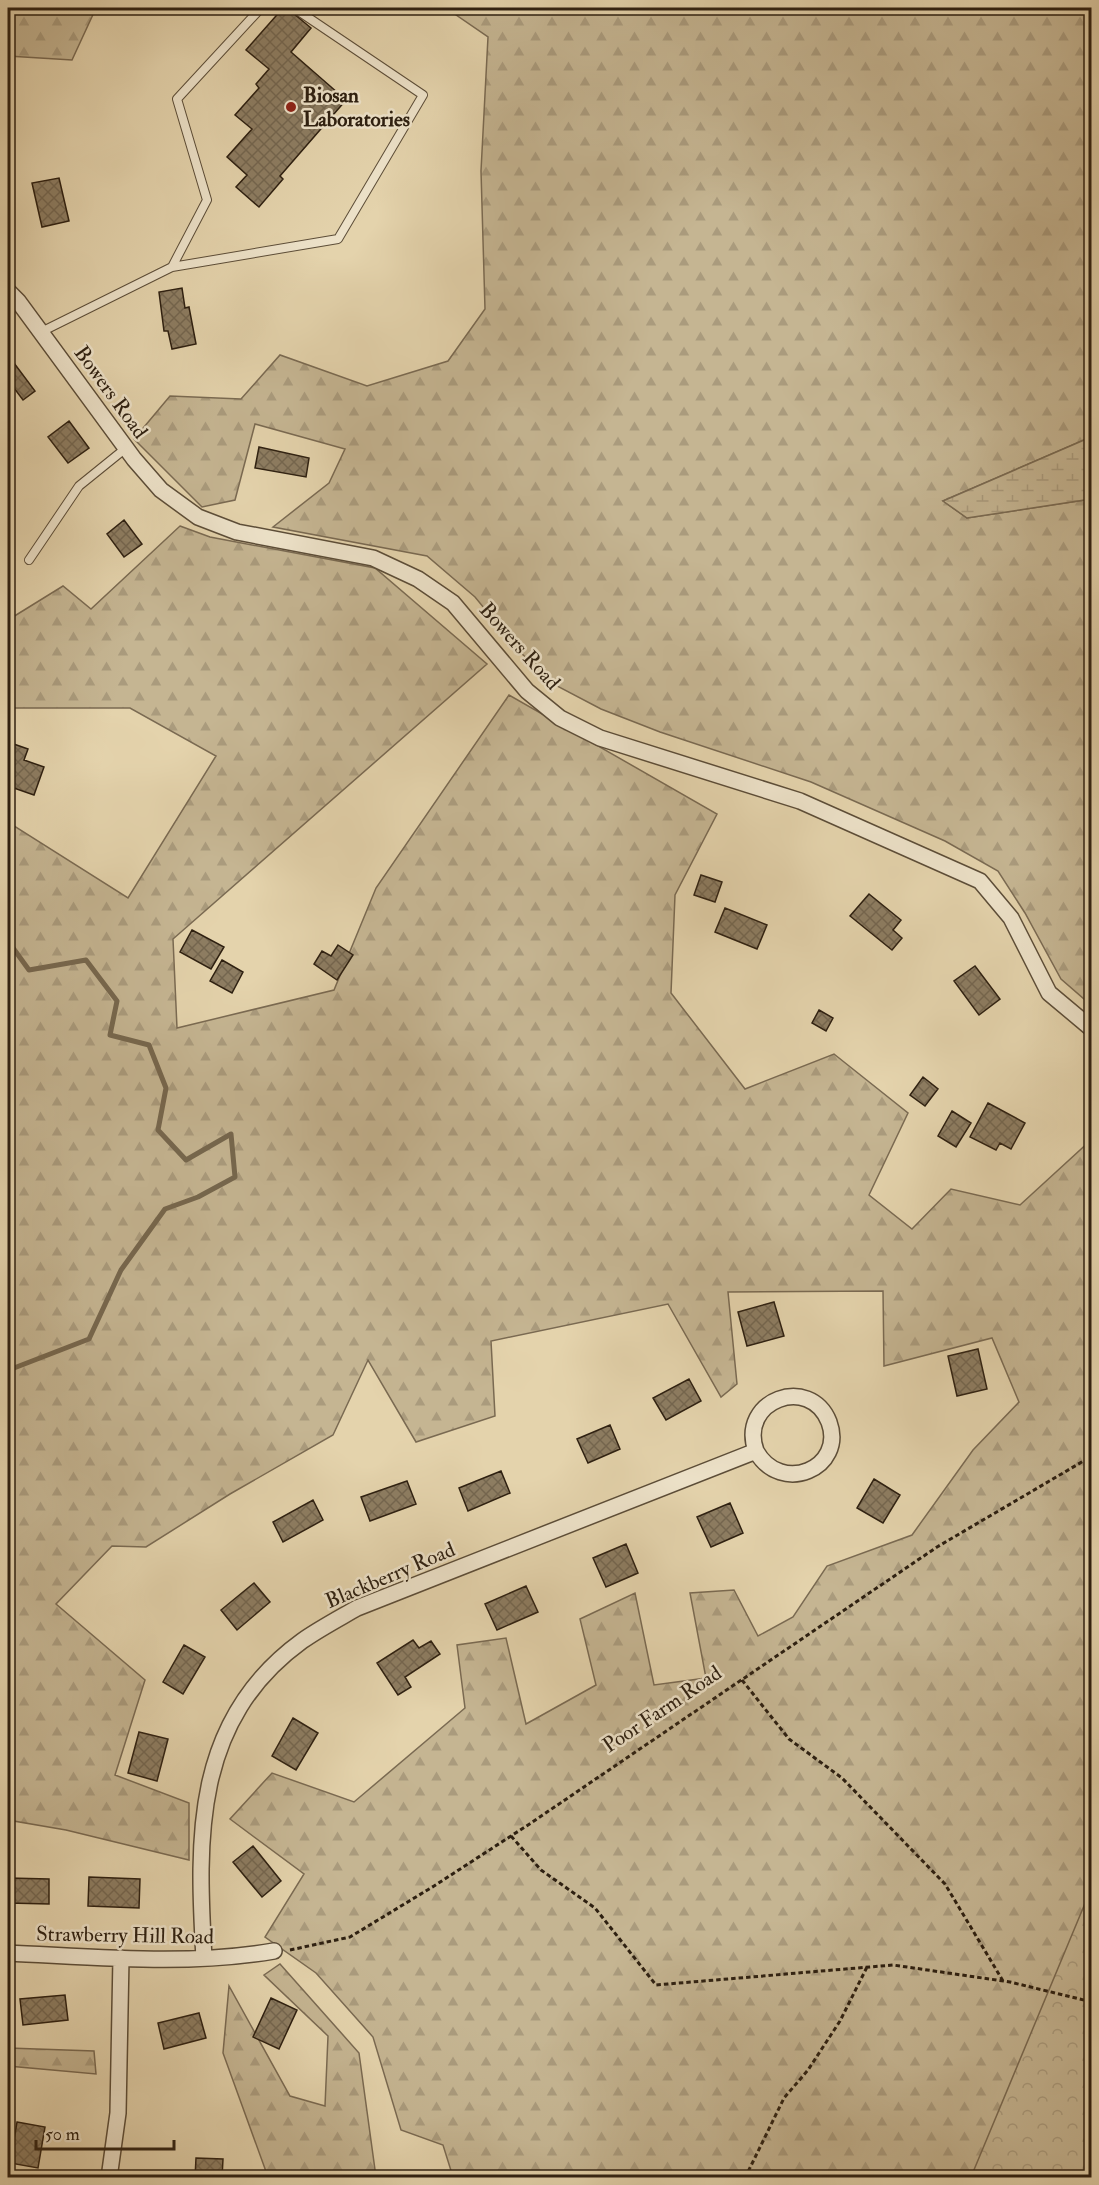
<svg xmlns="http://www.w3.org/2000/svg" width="1099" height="2185" font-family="'IM FELL Double Pica',serif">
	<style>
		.forest { fill: url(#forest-firs); stroke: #7a6a52; stroke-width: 1.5 }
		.wetland { fill: url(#wetland-marsh); stroke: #7a6a52; stroke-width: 1.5 }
		.park { fill: url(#park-crowns); stroke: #7a6a52; stroke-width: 1.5 }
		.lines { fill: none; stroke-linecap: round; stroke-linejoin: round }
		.stream { stroke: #76674e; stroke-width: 5 }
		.building { fill: url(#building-cross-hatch); stroke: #2e2011; stroke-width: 1.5 }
		.lane-casing { stroke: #5c4d38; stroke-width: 10 }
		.street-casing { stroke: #5c4d38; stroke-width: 18 }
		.path { stroke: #2e2011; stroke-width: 3; stroke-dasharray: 4.5 3; stroke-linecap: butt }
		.lane { stroke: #ede2c9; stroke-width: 8 }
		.street { stroke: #ede2c9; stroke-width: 15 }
		.poi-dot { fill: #8f2418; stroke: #ede2c9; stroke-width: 2 }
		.labels { text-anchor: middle; stroke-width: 5; stroke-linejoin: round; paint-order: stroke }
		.poi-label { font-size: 21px; font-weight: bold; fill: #2e2011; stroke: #ede2c9; text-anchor: start }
		.street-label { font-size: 21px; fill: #2e2011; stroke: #ede2c9 }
	</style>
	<defs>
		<pattern id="forest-firs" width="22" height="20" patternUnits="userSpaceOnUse" patternTransform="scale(1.5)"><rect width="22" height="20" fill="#c5b592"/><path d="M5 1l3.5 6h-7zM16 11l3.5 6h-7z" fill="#aa9b7d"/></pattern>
		<pattern id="wetland-marsh" width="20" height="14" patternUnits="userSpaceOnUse" patternTransform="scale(1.5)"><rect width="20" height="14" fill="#c5b592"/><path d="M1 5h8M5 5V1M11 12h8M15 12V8" fill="none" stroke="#aa9b7d"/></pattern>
		<pattern id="park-crowns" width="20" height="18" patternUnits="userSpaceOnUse" patternTransform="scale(1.5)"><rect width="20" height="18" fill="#c5b592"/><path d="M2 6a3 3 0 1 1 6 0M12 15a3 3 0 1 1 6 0" fill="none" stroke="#aa9b7d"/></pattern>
		<pattern id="building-cross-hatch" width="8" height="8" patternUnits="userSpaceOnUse" patternTransform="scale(1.5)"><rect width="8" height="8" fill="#8d7d62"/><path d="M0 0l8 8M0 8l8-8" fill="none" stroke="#74664f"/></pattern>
	</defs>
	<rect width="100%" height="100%" fill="#e4d3ac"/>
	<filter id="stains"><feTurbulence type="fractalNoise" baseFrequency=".00333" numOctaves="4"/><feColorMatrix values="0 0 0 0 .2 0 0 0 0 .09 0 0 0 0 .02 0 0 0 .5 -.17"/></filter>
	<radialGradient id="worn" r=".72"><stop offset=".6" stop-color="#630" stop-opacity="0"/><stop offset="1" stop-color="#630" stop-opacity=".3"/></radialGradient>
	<path class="forest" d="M8,8H96L72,60L8,56Z
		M446,8H1091V437L943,501L967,518L1091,499V1005L1061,979L1025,913L998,871L945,841L811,782L660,732L601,709L557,686L521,653L475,597L427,556L273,527L329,483L345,449L255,424L235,500L202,507L134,439L170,396L241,399L280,355L367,386L448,361L485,309L481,171L488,37Z
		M180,526L210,537L375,568L487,664L173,939L177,1028L334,990L376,888L509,695L717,814L675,895L671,993L745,1089L834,1054L908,1113L869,1195L912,1229L951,1189L1020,1205L1091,1140V2177H453L443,2145L401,2130L373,2037L316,1973L265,1937L304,1874L230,1819L272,1773L354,1802L465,1708L457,1645L506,1638L526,1724L596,1685L580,1619L635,1593L654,1685L706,1678L690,1593L734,1590L758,1636L793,1617L827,1566L912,1535L973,1450L1019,1402L992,1338L884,1366L883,1291L728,1292L737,1384L721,1397L668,1304L491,1341L495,1416L416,1442L368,1360L333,1435L230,1494L146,1547L112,1546L56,1604L145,1680L115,1775L189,1803V1860L66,1830L8,1820V822L128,898L216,756L130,708H8V620L63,586L91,609Z
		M280,1964L359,2053L376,2177H268L223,2053L229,1986L290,2096L325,2106L328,2036L264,1975Z
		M8,2048L94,2051L96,2074L8,2066Z"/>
	<path class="wetland" d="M1091,437V499L967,518L943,501Z"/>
	<path class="park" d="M1091,1889V2177H971Z"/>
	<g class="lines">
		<path class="stream" d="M8,941L29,970L86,960L117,1001L110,1035L149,1045L166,1088L158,1130L186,1160L231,1134L235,1177L198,1197L165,1209L121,1270L89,1339L14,1368L8,1374"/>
	</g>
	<path class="building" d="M283,8H287L311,28L291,52L346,100L280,176L283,179L259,207L236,187L247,175L227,157L252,129L235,115L259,88L256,84L269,69L246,50Z
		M59,178L69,221L42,227L32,183Z
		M182,288L185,308L189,307L196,344L172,349L168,331H164L159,292Z
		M8,355L35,391L23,400L8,380Z
		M69,421L89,448L68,463L48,437Z
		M259,447L309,458L306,477L255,468Z
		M124,520L142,544L124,557L107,534Z
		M8,742L28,749L24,760L44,767L34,795L8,786Z
		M701,875L722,882L715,902L694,895Z
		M869,894L901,920L893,930L902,938L892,950L850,916Z
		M725,908L767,925L757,949L715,932Z
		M192,930L224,947L211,969L180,952Z
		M338,945L353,955L337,980L314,964L322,951L331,956Z
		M222,960L243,972L232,993L210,981Z
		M975,966L1000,999L979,1015L954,981Z
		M819,1010L833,1018L826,1031L812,1023Z
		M923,1077L938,1089L925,1106L910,1095Z
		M988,1103L1025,1123L1011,1149L1000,1143L996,1150L970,1137Z
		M952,1111L971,1123L956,1147L938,1136Z
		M774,1302L784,1336L747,1346L738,1312Z
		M978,1349L987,1389L957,1396L948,1356Z
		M689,1379L701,1401L666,1420L653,1398Z
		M610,1425L620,1449L588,1463L577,1439Z
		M501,1471L510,1493L468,1511L459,1488Z
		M874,1479L900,1495L883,1523L857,1508Z
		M407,1481L416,1504L370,1521L361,1497Z
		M313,1500L323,1520L283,1542L273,1522Z
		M730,1503L743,1533L711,1547L697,1517Z
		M626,1544L638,1573L606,1587L593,1558Z
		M254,1583L270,1602L237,1630L221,1610Z
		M526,1586L538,1612L497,1630L485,1604Z
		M413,1640L419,1648L431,1641L440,1654L405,1677L411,1687L398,1695L377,1663Z
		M184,1645L205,1657L183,1694L163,1682Z
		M293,1718L318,1733L296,1770L272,1756Z
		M139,1732L168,1739L157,1781L128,1773Z
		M253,1846L281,1881L262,1897L233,1862Z
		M89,1877L140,1879L139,1908L88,1906Z
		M8,1878L49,1879V1904L8,1903Z
		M65,1995L68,2020L23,2025L20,1999Z
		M271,1998L297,2010L279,2049L253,2037Z
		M199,2013L206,2038L164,2049L158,2023Z
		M17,2122L45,2127L38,2168L10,2163Z
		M196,2158L223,2159L222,2178H195Z"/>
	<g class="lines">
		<g class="lane-casing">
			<path id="lane" d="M172,267L207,200L177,99L261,8
				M41,332L172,267L338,239L423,95L294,8
				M29,560L79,486L126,448"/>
		</g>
		<g class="street-casing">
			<path id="street" d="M8,291L18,301L134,459L161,490L198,517L237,532L373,558L418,579L453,603L527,691L560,718L600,738L800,801L980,881L1011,918L1049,993L1092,1029
				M8,1953C96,1957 187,1966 274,1951
				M204,1958C197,1838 193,1720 302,1641C319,1629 338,1619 357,1608L756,1451C781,1496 846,1468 829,1422C810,1374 738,1400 756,1451
				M109,2178L118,2113L121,1958"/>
		</g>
		<path class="path" d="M742,1680L789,1739L842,1778L945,1884L1003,1981
			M511,1836L541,1870L595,1908L656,1985L893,1965L1010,1982L1092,2002
			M290,1950L350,1937L434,1886L531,1823L937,1547L1092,1456
			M745,2178L784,2098L808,2070L840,2021L867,1967"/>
		<use href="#lane" class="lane"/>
		<use href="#street" class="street"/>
	</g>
	<circle class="poi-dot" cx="291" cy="107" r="6"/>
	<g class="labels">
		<g class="poi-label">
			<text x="303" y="102">Biosan<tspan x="303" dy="24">Laboratories</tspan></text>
		</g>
		<g class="street-label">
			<text transform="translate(111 392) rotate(54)" y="7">Bowers Road</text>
			<text transform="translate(520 646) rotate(48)" y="7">Bowers Road</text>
			<text transform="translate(390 1575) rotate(-23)" y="7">Blackberry Road</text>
			<text transform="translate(662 1709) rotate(-34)" y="7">Poor Farm Road</text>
			<text transform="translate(125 1935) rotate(1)" y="7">Strawberry Hill Road</text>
		</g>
	</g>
	<rect width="1099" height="2185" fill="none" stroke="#e4d3ac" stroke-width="30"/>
	<rect x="9" y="9" width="1081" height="2167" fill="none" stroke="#2e2011" stroke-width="3"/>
	<rect x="15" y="15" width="1069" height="2155" fill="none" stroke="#2e2011" stroke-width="1.5"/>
	<path d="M36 2140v9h138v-9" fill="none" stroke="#2e2011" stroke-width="3"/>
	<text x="45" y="2140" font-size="18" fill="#2e2011" stroke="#ede2c9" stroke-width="4.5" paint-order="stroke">50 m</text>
	<rect width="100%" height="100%" filter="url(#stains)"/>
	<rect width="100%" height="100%" fill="url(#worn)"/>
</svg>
